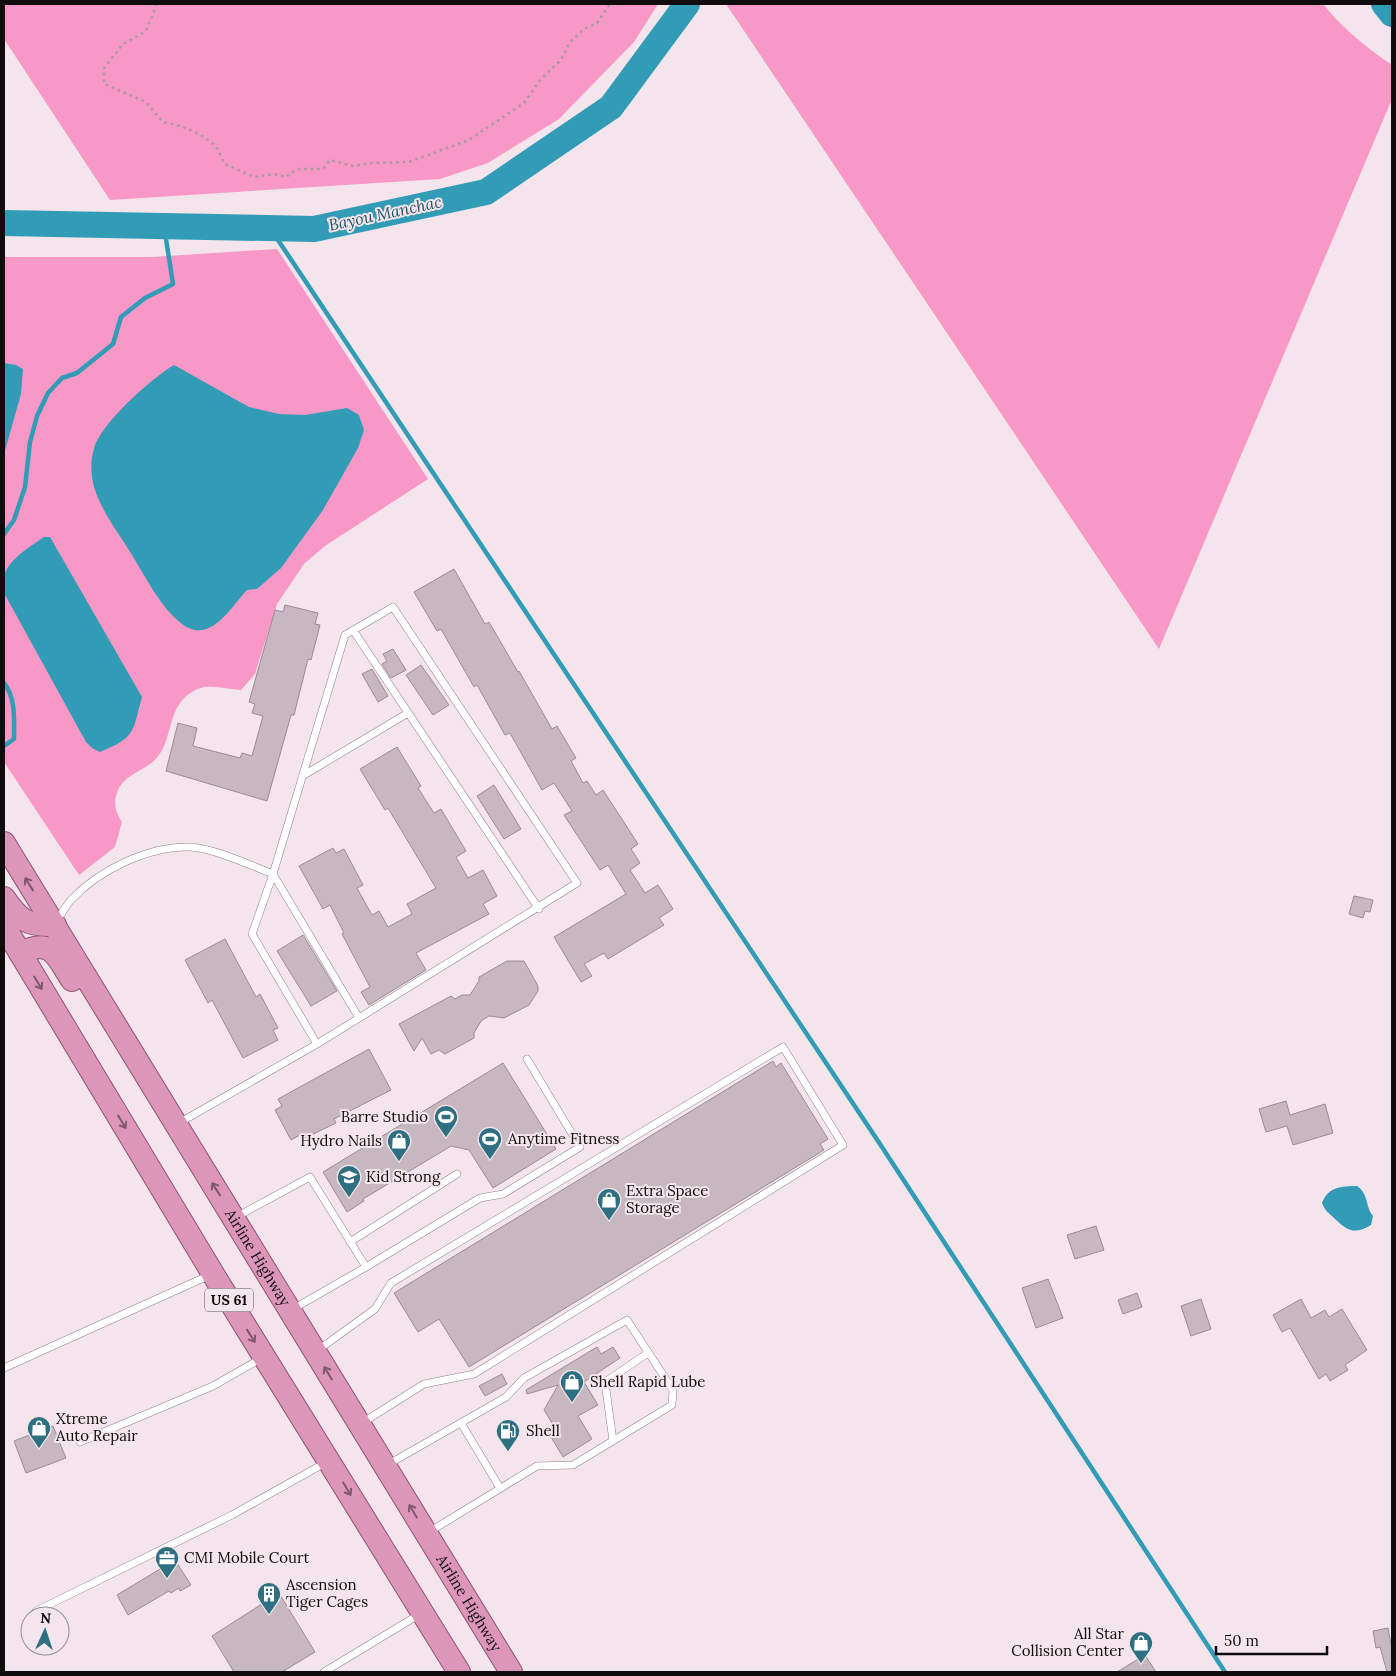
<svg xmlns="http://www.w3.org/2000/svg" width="1396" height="1676" font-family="Lora,serif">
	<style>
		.forest { fill: #f798c7 }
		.water { fill: #329bb6 }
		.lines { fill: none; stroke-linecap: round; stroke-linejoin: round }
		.stream { stroke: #329bb6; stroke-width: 4.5 }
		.river { stroke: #329bb6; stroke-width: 26 }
		.building { fill: #c6b8be; stroke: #998c92 }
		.service-casing { stroke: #8d8086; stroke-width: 8 }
		.trunk-casing { stroke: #8f5472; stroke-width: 24 }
		.path { stroke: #a79ca0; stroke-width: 2.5; stroke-dasharray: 2.5 4; stroke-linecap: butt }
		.service { stroke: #fff; stroke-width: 7 }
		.trunk { stroke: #dc96ba; stroke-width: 22 }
		.oneway { stroke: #80576c }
		.labels { text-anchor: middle; stroke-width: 4; stroke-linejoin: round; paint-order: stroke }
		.shield { fill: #f3e5eb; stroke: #544c50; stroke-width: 1 }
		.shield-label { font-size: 14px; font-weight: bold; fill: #100b0d }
		.poi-label { font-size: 15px; fill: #100b0d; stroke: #f3e5eb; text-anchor: start }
		.street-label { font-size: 15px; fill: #100b0d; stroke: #f3e5eb }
		.water-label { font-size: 16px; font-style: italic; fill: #1c5564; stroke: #f3e5eb }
	</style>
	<rect width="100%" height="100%" fill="#f3e5eb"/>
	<path class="forest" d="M4,4H658L634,42L559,119L488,163L440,179L110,200L4,39Z
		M726,4H1323C1342,28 1367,48 1392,65V99L1159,649Z
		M277,249L428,479L325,546L304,564L277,604L255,674L241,690C225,689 206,682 192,692C168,706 173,735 159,755C148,771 123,773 117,793C113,804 116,813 122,822L115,847L79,875L4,762V257H152Z"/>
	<path class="water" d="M4,363L16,365L23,369L21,394L4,454Z
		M174,365L249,407L279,414L305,415L347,408L359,415L364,430L358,448L323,510L281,568L257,589L247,590C235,602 217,634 195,630C187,629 179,622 173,616C158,601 146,578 135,560C121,536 102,513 94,487C91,475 90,461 94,449C100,424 152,378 174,365Z
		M44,537H50L142,697C132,733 136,737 100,752L92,748L86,742L4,593C4,587 2,578 5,573C11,558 31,546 44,537Z
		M1357,1186C1369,1194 1365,1206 1373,1216L1371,1225C1355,1235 1347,1231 1334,1218C1329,1213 1325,1211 1322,1203C1328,1187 1341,1186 1357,1186Z"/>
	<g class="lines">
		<path class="stream" d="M270,228L880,1144L1225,1672
			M4,534L14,520L25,487L30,442L37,416L48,393L62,378L77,373L113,344L121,317L145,298L173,284L164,226
			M4,683C16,698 14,720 14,739L4,746"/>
		<path class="river" d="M1384,4L1392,14
			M4,223L314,229L486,192L611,107L687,4"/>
	</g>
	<path class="building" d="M454,569L485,624L489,622L518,672L519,671L552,729L557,726L576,758L571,761L583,783L587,781L596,795L603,790L638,844L631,849L640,863L630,870L645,893L658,885L673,909L659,918L664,925L608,959L604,953L584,964L592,976L581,982L554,937L626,894L608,865L600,870L564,815L572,811L554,783L542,790L510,733L505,735L477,685L474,687L441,629L437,631L414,592Z
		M285,605L318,613L315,624L320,625L311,660L308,659L294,715H291L267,801L166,771L178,723L197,728L193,746L240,758L242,753L252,756L263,716L252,713L255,704L249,702L275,610L283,612Z
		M393,649L406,670L391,678L382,664L387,661L383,654Z
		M421,665L449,705L433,715L406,675Z
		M372,669L388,696L378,702L362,674Z
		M397,747L421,786L418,788L434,813L441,809L466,851L456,857L468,878L483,870L497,896L483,904L489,914L416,953L426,970L369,1005L361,992L370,987L342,934L344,933L330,905L323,909L299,866L333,848L336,853L344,849L363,885L357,888L372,915L379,911L388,927L412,914L407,904L436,888L388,808L385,810L360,769Z
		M494,785L521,829L504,839L477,796Z
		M1354,896L1373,900L1370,912L1365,911L1363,918L1349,914Z
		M303,935L337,991L311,1006L277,951Z
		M225,939L256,997L260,994L278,1028L273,1030L278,1040L243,1058L212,1000L208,1003L185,960Z
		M507,961H524L538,986V991L529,1005L504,1018L489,1016L481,1021L474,1033V1038L445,1054L439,1050L431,1054L422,1038L414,1051L399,1024L451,996L455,999L462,995H470L479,981V977Z
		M369,1049L391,1090L334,1119L336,1123L303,1139L300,1135L291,1140L275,1110L282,1106L278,1099Z
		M773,1061L776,1067L781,1063L828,1139L820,1144L824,1150L469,1367L439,1319L418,1332L394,1293Z
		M503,1063L556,1149L493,1188L469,1150L451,1146L363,1199L364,1201L347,1212L323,1172Z
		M1286,1101L1290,1115L1325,1104L1333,1133L1293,1145L1287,1126L1266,1132L1259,1109Z
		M1096,1226L1104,1250L1075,1259L1067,1235Z
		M1048,1279L1063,1318L1036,1328L1022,1288Z
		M1137,1293L1142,1307L1123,1314L1118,1300Z
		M1201,1299L1211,1329L1191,1336L1181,1306Z
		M1301,1299L1311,1318L1325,1310L1329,1317L1342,1309L1367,1350L1345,1365L1348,1370L1330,1381L1326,1374L1319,1379L1290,1328L1282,1332L1273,1315Z
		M597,1347L601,1354L613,1347L620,1358L584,1382L598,1405L578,1416L592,1439L563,1457L548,1432L555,1428L544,1410L558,1385L527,1394L526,1390Z
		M502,1374L507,1384L485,1396L479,1386Z
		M53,1426L66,1458L26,1473L14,1441Z
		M175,1560L191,1585L180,1591L179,1588L171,1593L169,1591L128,1615L117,1595Z
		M279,1593L315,1652L282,1672H234L212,1636Z
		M1388,1628L1392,1650V1672H1387L1380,1647L1376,1648L1373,1631Z
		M1145,1655L1156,1672H1117Z"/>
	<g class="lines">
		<g class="service-casing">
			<path id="service" d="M353,630L539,909
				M304,775L408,713
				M56,922C61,915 65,907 71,900C99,870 148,846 190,847C213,848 250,865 273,874L252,934L317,1044L577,883L393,607L345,635L273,874L359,1018
				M179,1123L317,1044
				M236,1217L310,1177L366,1267L293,1309
				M350,1242L457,1174
				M366,1267L480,1198L503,1194L580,1147L527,1059
				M318,1350L375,1309L391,1283L783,1047L843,1145L474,1374L424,1384L362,1423
				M4,1368L210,1275
				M461,1423L500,1488
				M613,1441L605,1382L648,1353
				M80,1442L213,1386L262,1358
				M387,1465L506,1397L524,1378L627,1320L673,1390L672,1405L573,1465L537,1466L429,1532
				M36,1611L232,1515L325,1463
				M324,1672L420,1614"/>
		</g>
		<g class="trunk-casing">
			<g id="trunk">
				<path id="s1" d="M4,843L511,1672"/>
				<path d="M4,898C19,920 27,926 55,925"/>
				<path d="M4,926L213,1274L459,1672"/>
				<path d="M20,953C52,938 55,954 72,980"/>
			</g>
		</g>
		<path class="path" d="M157,4L146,31L123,44L104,68V84L146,102L163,122C181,125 203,133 216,147C220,152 221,159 225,164L254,177L274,174L286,177L297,169H323L330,160L353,166L370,163L409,162L469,140L524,103L541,79L561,60L570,42L584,29L597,23L610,4"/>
		<use href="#service" class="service"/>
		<use href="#trunk" class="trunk"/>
	</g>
	<defs><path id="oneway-shaft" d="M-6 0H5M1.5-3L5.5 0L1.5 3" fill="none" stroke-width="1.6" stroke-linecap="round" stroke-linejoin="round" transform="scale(1.25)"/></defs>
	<g class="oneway">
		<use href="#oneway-shaft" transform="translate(29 884) rotate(-122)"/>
		<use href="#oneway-shaft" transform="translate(38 983) rotate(59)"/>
		<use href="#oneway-shaft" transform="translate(122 1122) rotate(59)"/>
		<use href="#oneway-shaft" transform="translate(216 1189) rotate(-122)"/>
		<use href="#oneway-shaft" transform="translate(251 1336) rotate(58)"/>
		<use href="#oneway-shaft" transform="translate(328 1373) rotate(-121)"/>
		<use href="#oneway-shaft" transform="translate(347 1489) rotate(59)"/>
		<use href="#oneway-shaft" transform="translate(413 1511) rotate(-121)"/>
	</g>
	<defs>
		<g id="stadium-pin" transform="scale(1.25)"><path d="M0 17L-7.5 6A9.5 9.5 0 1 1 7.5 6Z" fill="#2e7082" stroke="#f3e5eb"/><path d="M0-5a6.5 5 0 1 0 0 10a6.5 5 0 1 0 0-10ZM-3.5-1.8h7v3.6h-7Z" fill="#fff"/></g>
		<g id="shop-pin" transform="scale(1.25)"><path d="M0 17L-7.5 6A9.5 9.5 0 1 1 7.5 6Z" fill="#2e7082" stroke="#f3e5eb"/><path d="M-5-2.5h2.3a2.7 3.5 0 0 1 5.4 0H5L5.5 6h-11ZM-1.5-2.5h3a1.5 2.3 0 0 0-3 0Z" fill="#fff"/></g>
		<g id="school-pin" transform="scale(1.25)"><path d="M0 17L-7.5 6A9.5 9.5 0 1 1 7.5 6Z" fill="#2e7082" stroke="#f3e5eb"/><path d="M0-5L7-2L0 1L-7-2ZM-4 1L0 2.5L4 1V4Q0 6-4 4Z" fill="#fff"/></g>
		<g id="fuel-pin" transform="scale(1.25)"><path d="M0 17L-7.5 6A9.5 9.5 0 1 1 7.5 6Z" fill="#2e7082" stroke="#f3e5eb"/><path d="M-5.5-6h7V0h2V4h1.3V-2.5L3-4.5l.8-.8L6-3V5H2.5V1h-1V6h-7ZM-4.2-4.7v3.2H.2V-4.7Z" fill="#fff"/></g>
		<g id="office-pin" transform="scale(1.25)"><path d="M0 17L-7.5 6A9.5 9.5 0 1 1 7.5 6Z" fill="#2e7082" stroke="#f3e5eb"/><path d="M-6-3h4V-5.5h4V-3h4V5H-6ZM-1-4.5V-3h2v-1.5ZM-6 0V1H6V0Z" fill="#fff"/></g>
		<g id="building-pin" transform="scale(1.25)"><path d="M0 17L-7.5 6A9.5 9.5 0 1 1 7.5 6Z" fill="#2e7082" stroke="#f3e5eb"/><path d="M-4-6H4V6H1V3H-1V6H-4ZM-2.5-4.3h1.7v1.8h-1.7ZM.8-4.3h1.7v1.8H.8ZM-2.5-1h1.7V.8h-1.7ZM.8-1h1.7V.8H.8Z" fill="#fff"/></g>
	</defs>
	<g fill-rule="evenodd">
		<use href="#stadium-pin" x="446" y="1117"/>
		<use href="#stadium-pin" x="490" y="1139"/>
		<use href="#shop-pin" x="399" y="1141"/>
		<use href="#school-pin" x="349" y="1177"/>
		<use href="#shop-pin" x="609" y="1200"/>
		<use href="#shop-pin" x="572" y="1382"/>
		<use href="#shop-pin" x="39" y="1428"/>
		<use href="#fuel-pin" x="508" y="1431"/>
		<use href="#office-pin" x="167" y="1558"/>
		<use href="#building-pin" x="269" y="1594"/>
		<use href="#shop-pin" x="1141" y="1643"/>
	</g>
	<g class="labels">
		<rect class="shield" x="205" y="1288.5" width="48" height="23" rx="4"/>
		<g class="shield-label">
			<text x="229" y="1305">US 61</text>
		</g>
		<g class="poi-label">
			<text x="428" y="1122" text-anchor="end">Barre Studio</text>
			<text x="508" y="1144">Anytime Fitness</text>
			<text x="382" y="1146" text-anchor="end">Hydro Nails</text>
			<text x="366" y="1182">Kid Strong</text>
			<text x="626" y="1196">Extra Space<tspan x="626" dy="17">Storage</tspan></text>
			<text x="590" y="1387">Shell Rapid Lube</text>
			<text x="56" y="1424">Xtreme<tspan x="56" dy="17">Auto Repair</tspan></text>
			<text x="526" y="1436">Shell</text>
			<text x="184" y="1563">CMI Mobile Court</text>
			<text x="286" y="1590">Ascension<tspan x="286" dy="17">Tiger Cages</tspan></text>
			<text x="1124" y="1639" text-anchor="end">All Star<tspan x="1124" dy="17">Collision Center</tspan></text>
		</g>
		<g class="street-label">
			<text dy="5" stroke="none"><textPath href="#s1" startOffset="486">Airline Highway</textPath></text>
			<text dy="5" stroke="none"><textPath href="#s1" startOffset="891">Airline Highway</textPath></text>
		</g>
		<g class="water-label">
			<text transform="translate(385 213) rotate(-12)" y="6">Bayou Manchac</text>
		</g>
	</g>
	<rect width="1396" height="1676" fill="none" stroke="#100b0d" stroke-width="10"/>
	<g transform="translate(45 1631) rotate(3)"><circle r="24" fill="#f3e5eb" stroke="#988e92"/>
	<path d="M0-4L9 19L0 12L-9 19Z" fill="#2e7082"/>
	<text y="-8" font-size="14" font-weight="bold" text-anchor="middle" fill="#100b0d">N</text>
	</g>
	<path d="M1216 1646v8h111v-8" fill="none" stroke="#100b0d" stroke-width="2.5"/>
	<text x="1224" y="1646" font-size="15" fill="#100b0d" stroke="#f3e5eb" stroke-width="4" paint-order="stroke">50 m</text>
</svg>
